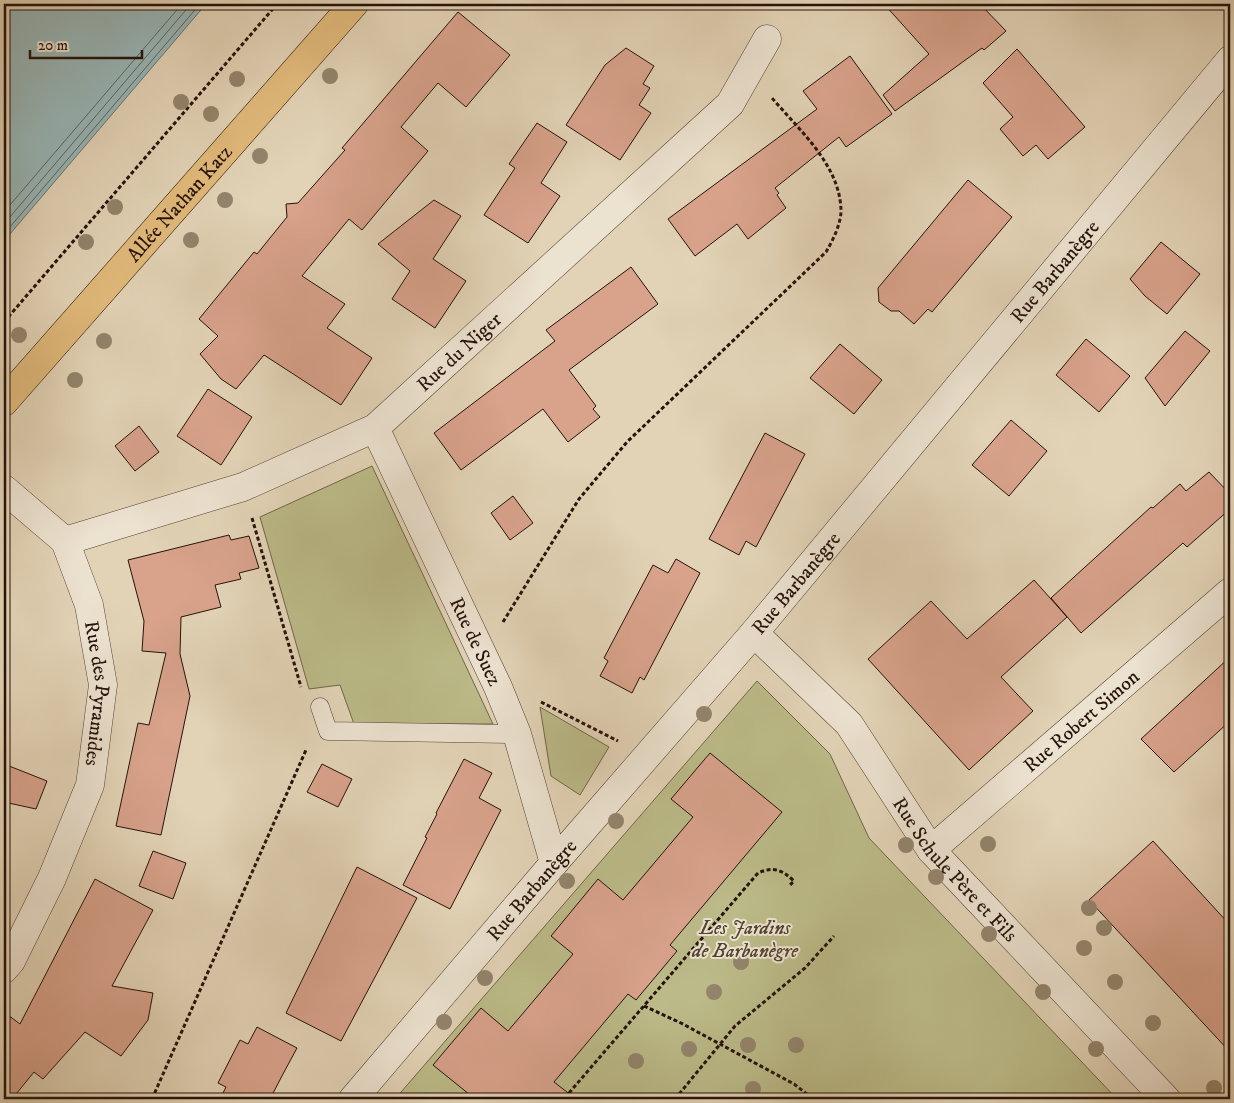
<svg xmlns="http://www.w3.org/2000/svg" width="1234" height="1103" font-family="'IM FELL DW Pica',serif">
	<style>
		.green { fill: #bbba88; stroke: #706649 }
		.water { fill: #98b6b7; stroke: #6a7472 }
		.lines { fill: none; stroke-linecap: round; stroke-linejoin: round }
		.shore { stroke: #5e6460; stroke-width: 1 }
		.building { fill: #d8a28b; stroke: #25120a }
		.lane-casing { stroke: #544235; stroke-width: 19 }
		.street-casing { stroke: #544235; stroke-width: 29 }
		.primary-casing { stroke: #25120a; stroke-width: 29 }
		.path { stroke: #25120a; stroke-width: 3; stroke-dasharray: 4 2.5; stroke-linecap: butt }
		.lane { stroke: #ece2d0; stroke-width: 18 }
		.street { stroke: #ece2d0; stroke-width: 28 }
		.primary { stroke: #e1ba7b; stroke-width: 28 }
		.tree { fill: #93846c }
		.labels { text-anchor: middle; stroke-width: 4; stroke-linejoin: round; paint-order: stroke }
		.street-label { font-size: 20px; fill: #25120a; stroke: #ece2d0 }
		.park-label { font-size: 20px; font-style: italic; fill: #524430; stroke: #ece2d0 }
	</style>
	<rect width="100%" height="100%" fill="#e2d3b6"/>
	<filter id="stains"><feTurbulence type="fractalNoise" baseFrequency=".004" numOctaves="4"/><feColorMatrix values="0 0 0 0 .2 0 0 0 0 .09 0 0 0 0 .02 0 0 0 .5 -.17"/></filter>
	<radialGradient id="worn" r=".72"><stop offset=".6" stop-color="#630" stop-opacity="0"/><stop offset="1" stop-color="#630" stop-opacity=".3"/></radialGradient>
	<path class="green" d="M372,466L493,724H354L340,685L309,689L260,517Z
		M757,681L830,754L869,838L1117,1099H395Z
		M540,707L609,747L580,795L551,776Z"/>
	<path class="water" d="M4,4H206L4,241Z"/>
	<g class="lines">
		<path class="shore" d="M4,212L182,4
			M4,224L191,4
			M4,234L200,4"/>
	</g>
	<path class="building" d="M884,4H980L1006,31L984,50L982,48L895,111L883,95L929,54Z
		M458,12L510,55L466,107L438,83L401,127L428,151L362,230L349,219L302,276L345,304L327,328L372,358L341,405L264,355L236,389L221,379L200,354L218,336L199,319L254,252L257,254L287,217L286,204L298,203L345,150L342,148Z
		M626,48L654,66L643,84L650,88L639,105L651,113L620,160L566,125L605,65Z
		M1017,49L1085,127L1048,159L1036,145L1023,156L1000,129L1013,117L983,83Z
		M850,56L892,114L846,147L839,137L775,188L779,193L777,195L786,208L748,239L737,224L695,256L668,219L817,109L803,91Z
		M537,123L567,142L541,183L560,196L528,243L484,215L515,168L509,164Z
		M968,180L1012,217L932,312L928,309L914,324L899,311H891L879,302L878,288Z
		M434,200L461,216L433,259L466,281L435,328L392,299L410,271L378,244Z
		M1161,242L1200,274L1167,314L1145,296L1130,279Z
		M631,267L658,304L569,370L596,406L593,409L600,417L568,442L543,409L461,470L434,433L555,341L546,330Z
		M1185,331L1210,351L1165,406L1145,378Z
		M1086,339L1130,376L1099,412L1056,375Z
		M840,344L882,380L854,414L810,378Z
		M208,389L252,417L221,465L177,436Z
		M1011,420L1047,451L1009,496L972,465Z
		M139,426L159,452L135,471L115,446Z
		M765,433L805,454L756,547L746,541L739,555L709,539Z
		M1209,472L1230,494V509L1187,547L1183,543L1081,633L1051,598L1151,507L1153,508L1180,484L1186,491Z
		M513,496L533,523L510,540L491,513Z
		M229,535L231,540L249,536L259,568L239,573L241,579L215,585L221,607L181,617L180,654L190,696L161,835L116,826L138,723L149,725L166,653L142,651L144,621L128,560Z
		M676,559L700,573L644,680L640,677L632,693L600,676L608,661L604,658L653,565L668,573Z
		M1034,580L1067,617L1001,677L1033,711L969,770L868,659L931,601L967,639Z
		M1230,657V721L1174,772L1141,739Z
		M710,753L782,812L670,945L677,951L636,1000L628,994L554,1082L576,1099H475L433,1065L481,1008L508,1031L573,954L551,936L598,879L623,900L693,817L671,799Z
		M464,759L492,773L479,798L501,810L450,909L403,885L427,838L425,837L437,814L436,813Z
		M4,764L47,781L36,809L4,802Z
		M322,764L352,779L338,807L307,792Z
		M1153,841L1230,925V1052L1089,900Z
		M153,851L186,863L173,899L139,886Z
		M357,867L417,898L341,1041L286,1013Z
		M95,879L153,910L112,986L153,993L148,1020L121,1056L85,1032L43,1079L34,1072L12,1099H4V1012L20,1024Z
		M257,1027L297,1048L283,1074L270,1099H220L226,1087L218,1083L240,1040L248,1044Z"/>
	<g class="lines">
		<g class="lane-casing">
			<path id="lane" d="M320,707L328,731L517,734"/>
		</g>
		<g class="street-casing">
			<g id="street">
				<path id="s1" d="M375,428L498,687L517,734L554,863"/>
				<path id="s2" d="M4,489L65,541L89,605L103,685L90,785L52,878L11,961L4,969"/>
				<path id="s3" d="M65,541L243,487L375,428L730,104L767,39"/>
				<path id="s4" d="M754,633L849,724L931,850L1166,1099"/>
				<path id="s5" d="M931,850L1230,592"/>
				<path id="s6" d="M353,1099L554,863L754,633L1230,60"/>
			</g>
		</g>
		<g class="primary-casing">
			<g id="primary">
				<path id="s7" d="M4,402L354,4"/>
			</g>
		</g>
		<path class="path" d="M4,322L277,4
			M252,518L301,687
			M503,622L579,499L627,442L826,252C833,240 840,226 841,212C841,166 800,131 772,98
			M541,702L618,741
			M644,1006L681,1023L794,1084L812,1098
			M569,1093L758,873C774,866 782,870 794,881L789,886
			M152,1099L306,750
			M564,1099L569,1093L572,1099
			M675,1099L735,1026L805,968L834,936
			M808,1099H820"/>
		<use href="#lane" class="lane"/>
		<use href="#street" class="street"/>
		<use href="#primary" class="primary"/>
	</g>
	<g class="tree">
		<circle cx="330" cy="76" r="8"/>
		<circle cx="237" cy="79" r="8"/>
		<circle cx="181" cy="102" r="8"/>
		<circle cx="211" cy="114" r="8"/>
		<circle cx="260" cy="156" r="8"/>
		<circle cx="225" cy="200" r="8"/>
		<circle cx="115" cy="207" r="8"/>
		<circle cx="191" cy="240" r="8"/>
		<circle cx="86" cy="242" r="8"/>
		<circle cx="19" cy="335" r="8"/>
		<circle cx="104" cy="341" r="8"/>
		<circle cx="75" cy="380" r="8"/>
		<circle cx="704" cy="714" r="8"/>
		<circle cx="616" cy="821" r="8"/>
		<circle cx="988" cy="844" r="8"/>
		<circle cx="906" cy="845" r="8"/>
		<circle cx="936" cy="877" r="8"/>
		<circle cx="567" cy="881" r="8"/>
		<circle cx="1089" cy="908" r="8"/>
		<circle cx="1104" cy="928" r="8"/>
		<circle cx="989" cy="934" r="8"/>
		<circle cx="1084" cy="948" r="8"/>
		<circle cx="741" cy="962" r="8"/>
		<circle cx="485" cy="978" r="8"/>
		<circle cx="1115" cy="982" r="8"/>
		<circle cx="714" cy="992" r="8"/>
		<circle cx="1043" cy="992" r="8"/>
		<circle cx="444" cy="1022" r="8"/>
		<circle cx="1153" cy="1023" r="8"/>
		<circle cx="748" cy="1045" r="8"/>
		<circle cx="796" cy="1045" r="8"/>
		<circle cx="689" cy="1049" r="8"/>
		<circle cx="1096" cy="1049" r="8"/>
		<circle cx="636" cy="1061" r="8"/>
		<circle cx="1214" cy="1088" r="8"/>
		<circle cx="753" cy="1089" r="8"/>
	</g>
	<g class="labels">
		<g class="street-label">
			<text dy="7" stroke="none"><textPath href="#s7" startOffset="265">Allée Nathan Katz</textPath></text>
			<text dy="7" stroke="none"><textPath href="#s6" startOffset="1085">Rue Barbanègre</textPath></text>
			<text dy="7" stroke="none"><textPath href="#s3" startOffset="444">Rue du Niger</textPath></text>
			<text dy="7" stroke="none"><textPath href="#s6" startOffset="680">Rue Barbanègre</textPath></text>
			<text dy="7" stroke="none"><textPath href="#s1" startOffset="236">Rue de Suez</textPath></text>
			<text dy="7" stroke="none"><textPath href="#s2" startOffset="238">Rue des Pyramides</textPath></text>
			<text dy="7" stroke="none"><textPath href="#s5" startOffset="198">Rue Robert Simon</textPath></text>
			<text dy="7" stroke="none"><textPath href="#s4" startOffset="312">Rue Schule Père et Fils</textPath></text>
			<text dy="7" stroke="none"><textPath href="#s6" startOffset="275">Rue Barbanègre</textPath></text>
		</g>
		<g class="park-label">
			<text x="745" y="934">Les Jardins<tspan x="745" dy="23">de Barbanègre</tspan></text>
		</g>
	</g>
	<rect width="1234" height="1103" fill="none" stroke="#e2d3b6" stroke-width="20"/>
	<rect x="5" y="5" width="1224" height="1093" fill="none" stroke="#25120a" stroke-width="2.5"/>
	<rect x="10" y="10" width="1214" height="1083" fill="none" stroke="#25120a"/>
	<path d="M30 50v8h112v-8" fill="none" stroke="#25120a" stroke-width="2.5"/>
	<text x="38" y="50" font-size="15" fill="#25120a" stroke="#ece2d0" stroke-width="4" paint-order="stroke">20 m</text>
	<rect width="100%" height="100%" filter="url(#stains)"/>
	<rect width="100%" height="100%" fill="url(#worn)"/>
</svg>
